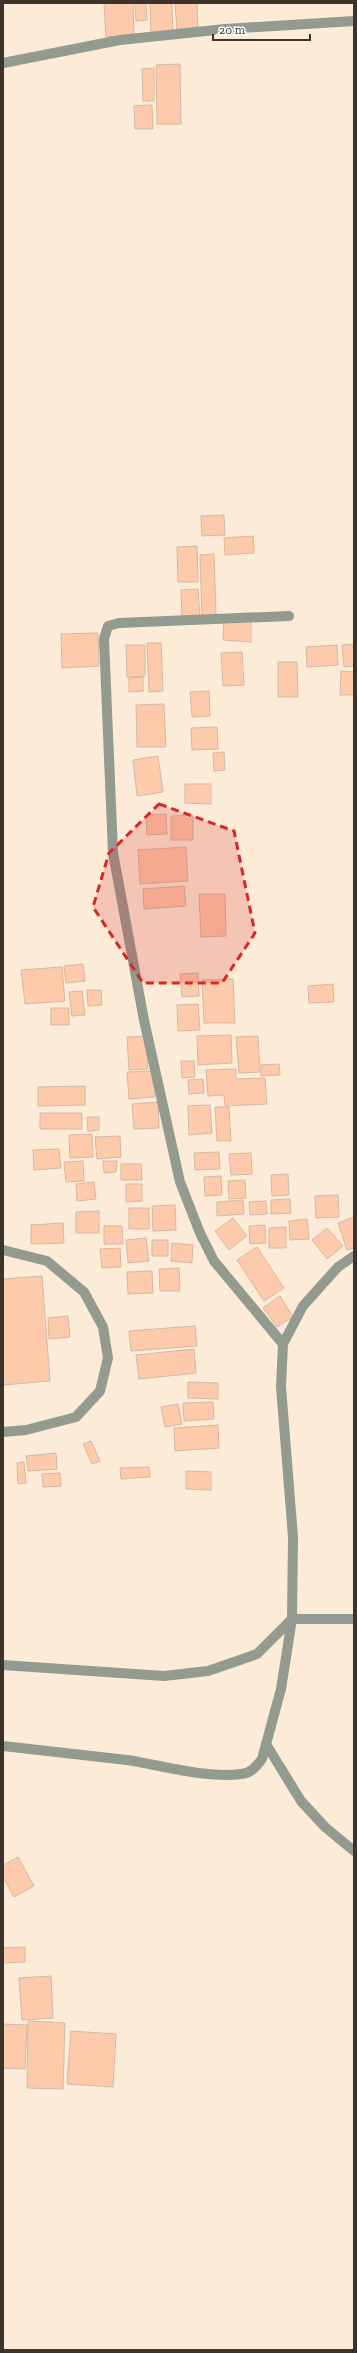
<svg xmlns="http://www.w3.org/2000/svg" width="357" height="2353" font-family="'Zilla Slab',serif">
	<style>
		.building { fill: #fdcbab; stroke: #d4b8a7 }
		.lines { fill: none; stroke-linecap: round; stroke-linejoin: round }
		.service { stroke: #939b91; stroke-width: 10 }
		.minor { stroke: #939b91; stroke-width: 10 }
		.marked { fill: #d62828; fill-opacity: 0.2; stroke: #d62828; stroke-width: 3; stroke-dasharray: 8 5; stroke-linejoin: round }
	</style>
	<rect width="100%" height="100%" fill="#fcebd7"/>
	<path class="building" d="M104,3H133L134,35L106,37Z
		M135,3H146L147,20L136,21Z
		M150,3H172L173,34L151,35Z
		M175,3H197L198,30L177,31Z
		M180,64L181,124H157L156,65Z
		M154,68V101H143L142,69Z
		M152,105L153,129H135L134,106Z
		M224,515L225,535L202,536L201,516Z
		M253,536L254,553L225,555L224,538Z
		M197,546L198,582H178L177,547Z
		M214,554L216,616L202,617L200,555Z
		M198,589L200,619H182L181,590Z
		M224,619L251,620V642L223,640Z
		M98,633L99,666L62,668L61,634Z
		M147,643H161L163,691L149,692Z
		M354,644V666L344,667L342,645Z
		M126,645H145V676L127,677Z
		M337,645L338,665L307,667L306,647Z
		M242,652L244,685L223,686L221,653Z
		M278,662H297L298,697H278Z
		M341,671L354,672V695H340Z
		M143,677V691L129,692V678Z
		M209,691L210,716L192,717L190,692Z
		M164,704L166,747H137L136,705Z
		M217,727L218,749L192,750L191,728Z
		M224,752L225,770L214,771L213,753Z
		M158,756L163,792L137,796L133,760Z
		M185,784H211V804L185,803Z
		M166,814L167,834L147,835L146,815Z
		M193,815V840H171V816Z
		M186,847L188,881L140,884L138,850Z
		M184,886L186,906L144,909L143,889Z
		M199,894H225L226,936L201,937Z
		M83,964L85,981L66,983L64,966Z
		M62,967L65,1001L25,1004L21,970Z
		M198,973L199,996L182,997L180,974Z
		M233,979L235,1023H204L202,980Z
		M333,984L334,1002L309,1003L308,986Z
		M87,990H101L102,1005L88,1006Z
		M82,991L85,1015L72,1016L69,992Z
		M198,1004L200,1030L178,1031L177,1005Z
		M51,1008H69V1025H51Z
		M231,1035L232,1063L198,1065L197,1036Z
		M146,1036L148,1069L129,1070L127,1037Z
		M258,1036L260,1072L239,1073L236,1037Z
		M181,1061H194L195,1077L182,1078Z
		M279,1064L280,1075L261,1076V1065Z
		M236,1069V1079L265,1078L267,1104L225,1106L224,1095L208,1096L206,1070Z
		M153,1071L155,1097L129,1099L127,1072Z
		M203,1079L204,1093L189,1094L188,1080Z
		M85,1086V1105L38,1106V1087Z
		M158,1102L159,1128L134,1129L132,1104Z
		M210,1105L212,1133L189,1135L188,1106Z
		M215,1107H229L231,1141H217Z
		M40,1113H82V1129H40Z
		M87,1117H99V1130L88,1131Z
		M92,1134L93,1157L70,1158L69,1135Z
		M120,1136L121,1157L97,1159L95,1137Z
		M59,1149L61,1168L34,1170L33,1150Z
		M219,1152L220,1169L195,1170L194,1153Z
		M251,1153L252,1174L231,1175L229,1154Z
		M83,1161L84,1181L66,1182L64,1162Z
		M103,1161H117L116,1172L104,1173Z
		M121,1164H141L142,1180H121Z
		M288,1174L289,1195L272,1196L271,1175Z
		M221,1176L222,1195L205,1196L204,1177Z
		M245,1180L246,1198L229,1199L228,1181Z
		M94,1182L96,1199L77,1201L76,1184Z
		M126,1184H142V1201L126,1202Z
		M338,1195L339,1217L316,1218L315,1196Z
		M290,1199L291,1213L271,1214V1200Z
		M243,1200L244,1214L217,1216V1202Z
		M266,1201L267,1214L250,1215L249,1202Z
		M175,1205L176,1230L153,1231L152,1206Z
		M129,1208H149V1229H129Z
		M99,1211V1233H76V1212Z
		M354,1217V1248L347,1250L338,1223Z
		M233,1218L247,1236L229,1250L215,1231Z
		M307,1219L309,1239L290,1240L289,1221Z
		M63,1223L64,1243L31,1244V1225Z
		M265,1225L266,1243L250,1244L249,1226Z
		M104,1226H122L123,1244H104Z
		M286,1227V1248H269V1228Z
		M327,1228L343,1246L327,1259L312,1240Z
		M146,1238L149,1261L128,1263L126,1240Z
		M152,1240H168V1256H152Z
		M172,1243L193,1245L192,1263L171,1261Z
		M257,1247L284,1288L264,1301L237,1260Z
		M120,1248L121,1267L102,1268L100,1249Z
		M179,1268L180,1291H160L159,1269Z
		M152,1271L153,1293L128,1294L127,1272Z
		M42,1276L50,1381L3,1385V1279Z
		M280,1296L293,1317L277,1327L263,1308Z
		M68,1316L70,1337L49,1339L48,1318Z
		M195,1326L197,1346L131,1351L129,1331Z
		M194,1349L196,1373L139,1379L136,1355Z
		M188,1382L218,1383V1399L188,1398Z
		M213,1402L214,1419L184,1421L183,1403Z
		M178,1404L182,1424L165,1427L161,1407Z
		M218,1425L219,1448L175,1451L174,1428Z
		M91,1441L100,1461L92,1464L83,1444Z
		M56,1453L57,1469L28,1471L26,1456Z
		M24,1462L26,1483L18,1484L17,1463Z
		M149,1467L150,1477L121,1479L120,1468Z
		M186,1471L211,1472V1490L186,1489Z
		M60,1473L61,1486L43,1487L42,1474Z
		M18,1857L34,1886L14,1897L3,1877V1865Z
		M25,1947V1962L3,1963V1948Z
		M51,1976L53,2018L22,2020L19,1978Z
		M28,2021L65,2023L63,2089L27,2088Z
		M3,2024L27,2025L25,2069L3,2068Z
		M71,2031L116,2034L113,2087L67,2084Z"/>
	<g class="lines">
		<path class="service" d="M3,1250L47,1261L84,1292L103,1327L108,1358L100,1391L76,1417L26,1430L3,1432
			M266,1744L301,1801L325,1827L354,1851"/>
		<path class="minor" d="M3,63L120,40L225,29L354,21
			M283,1344L214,1261L200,1233L180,1182L144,1020L113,853L104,639L108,626L119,623L289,616
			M3,1665L164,1676L208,1671L257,1654L292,1619H354
			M3,1746C44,1751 86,1755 127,1760C160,1765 208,1779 241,1774C251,1773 256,1767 262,1759L281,1689L292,1619L293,1537L281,1387L283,1344L303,1306L338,1267L354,1256"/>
	</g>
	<path class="marked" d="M159,804L234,831L255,933L222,983H143L93,907L109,853Z"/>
	<rect width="357" height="2353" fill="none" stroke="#3c332a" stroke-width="8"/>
	<path d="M213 34v6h97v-6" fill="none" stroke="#3c332a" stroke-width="2"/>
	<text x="219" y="34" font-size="12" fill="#3c332a" stroke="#ffffff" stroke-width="3" paint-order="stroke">20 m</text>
</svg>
